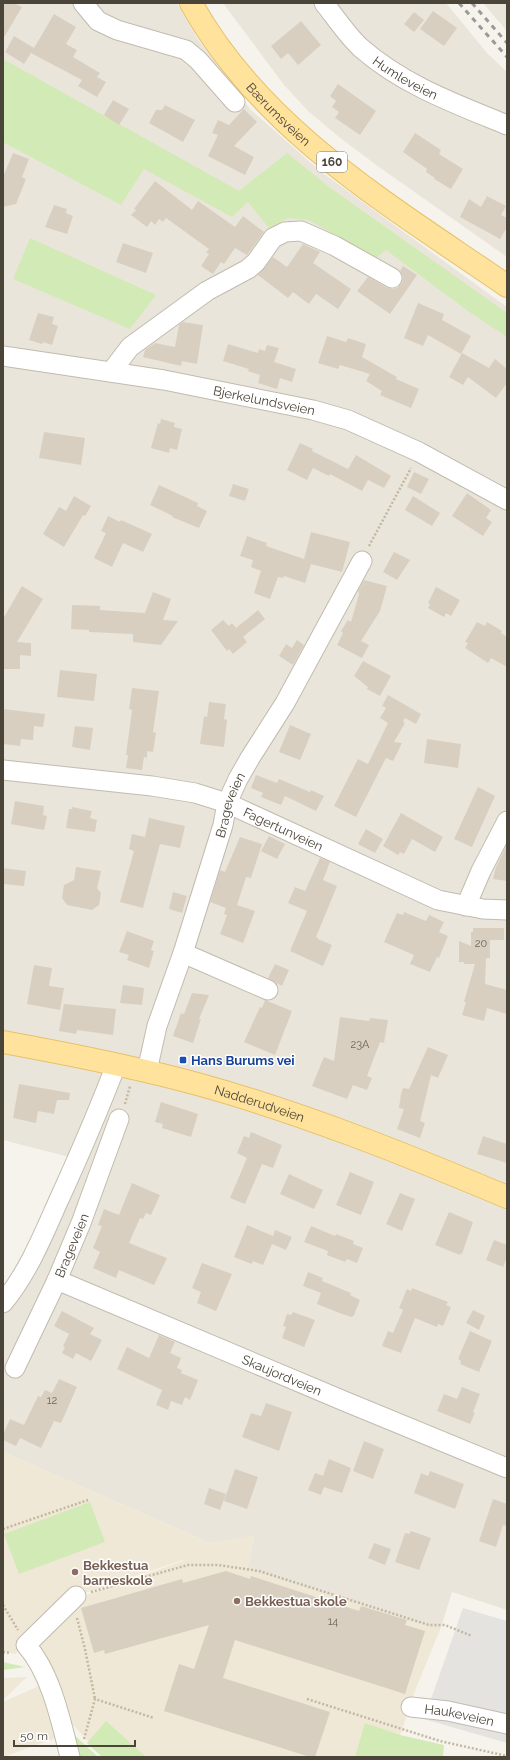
<svg xmlns="http://www.w3.org/2000/svg" width="510" height="1760" font-family="Raleway,sans-serif">
	<style>
		.residential { fill: #eae5da }
		.education { fill: #efe8d6; fill-rule: evenodd }
		.green { fill: #d2eab5 }
		.parking { fill: #e5e3e0 }
		.building { fill: #d8cfc1 }
		.lines { fill: none; stroke-linecap: round; stroke-linejoin: round }
		.minor-casing { stroke: #c2bbae; stroke-width: 21 }
		.major-casing { stroke: #e6c16a; stroke-width: 24 }
		.path { stroke: #c4b79f; stroke-width: 2.5; stroke-dasharray: 2 2; stroke-linecap: butt }
		.minor { stroke: #fff; stroke-width: 19 }
		.major { stroke: #ffe39c; stroke-width: 22 }
		.rail { stroke: #9a9a9a; stroke-width: 3; stroke-dasharray: 5 5; stroke-linecap: butt }
		.transit-dot { fill: #1a4fb4; stroke: #fff; stroke-width: 1.5 }
		.education-dot { fill: #8d6e63; stroke: #fff; stroke-width: 1.5 }
		.labels { text-anchor: middle; stroke-width: 3; stroke-linejoin: round; paint-order: stroke }
		.number-label { font-size: 11px; fill: #6e675b }
		.shield { fill: #fff; stroke: #817c74; stroke-width: 1 }
		.shield-label { font-size: 12px; font-weight: bold; fill: #4b4439 }
		.street-label { font-size: 13px; fill: #4b4439; stroke: #fff }
		.transit-label { font-size: 13px; font-weight: bold; fill: #164399; stroke: #fff; text-anchor: start }
		.education-label { font-size: 13px; font-weight: bold; fill: #785e54; stroke: #fff; text-anchor: start }
	</style>
	<rect width="100%" height="100%" fill="#f6f3ec"/>
	<path class="residential" d="M3,3H177L197,38L250,109L320,171L507,307V1610L452,1592L440,1630L425,1631L247,1569L254,1536L210,1543L3,1452V1301L77,1159L3,1140Z
		M223,3H314L361,60L374,71L411,93L462,117L507,134V257L379,167L339,137L308,111L284,85Z
		M337,3H446L487,53L507,72V115L456,95L402,67L375,49L360,33Z
		M483,3H507V31Z"/>
	<path class="education" d="M3,1452L210,1543L254,1535L247,1569L440,1630L416,1688L393,1757H102L60,1710L36,1642L68,1603L15,1654L3,1651ZM183,1560V1561L72,1600L76,1596Z
		M27,1677L3,1700V1678Z
		M41,1685L56,1738L3,1757V1702Z"/>
	<path class="green" d="M3,59L239,191L287,153L329,187L507,313V337L468,311L386,250L376,258L309,220L288,218L269,228L248,202L232,217L144,169L121,205L3,142Z
		M30,238L156,295L130,329L13,279Z
		M90,1502L105,1542L19,1574L4,1534Z
		M3,1662L25,1667L3,1670Z
		M106,1721L145,1756L144,1757H102L87,1743Z
		M365,1723L400,1735L444,1745L443,1757H355Z
		M69,1730L98,1757H77Z"/>
	<path class="parking" d="M463,1608L507,1621V1743L424,1719Z"/>
	<path class="building" d="M3,3H14L22,7L3,39Z
		M433,11L457,28L444,46L420,29Z
		M414,12L424,20L414,32L404,24Z
		M54,14L76,27L66,44L77,50L73,57L100,73L97,77L106,82L97,97L78,86L82,80L31,53Z
		M301,21L321,45L298,65L288,53L281,59L271,46Z
		M14,36L34,48L24,64L5,52Z
		M338,84L376,111L360,135L335,118L339,112L332,107L336,101L330,96Z
		M113,100L129,109L119,125L104,115Z
		M165,105L195,120L183,142L149,123L156,110H162Z
		M244,109L257,122L234,146L254,157L245,175L208,156L218,135L212,133L218,120L229,125Z
		M415,133L441,150L439,154L463,169L451,189L434,179L435,178L426,172L427,169L403,152Z
		M13,153L29,159L22,177L26,179L16,204L3,207V177Z
		M155,181L192,210L198,201L235,227L243,216L264,232L247,255L235,248L224,264L221,262L213,274L201,266L209,254L206,252L209,249L166,218L163,222L159,219L155,225L151,221L147,227L131,215L136,210L134,209Z
		M487,196L506,206L501,215L507,218V227L500,239L460,217L469,199L481,207Z
		M54,205L67,209L66,213L73,216L67,234L45,227Z
		M123,243L153,253L146,273L116,262Z
		M303,244L320,252L313,263L351,289L338,309L316,294L309,304L293,292L288,298L258,275L273,257L287,267Z
		M403,266L417,275L390,314L357,291L368,277L387,288L392,289L397,288L402,283L403,277L400,271Z
		M418,303L444,314L442,320L471,336L461,354L428,335L423,346L404,338Z
		M38,313L54,317L52,324L58,326L52,345L43,342L42,344L29,340Z
		M183,322L203,325L197,364L182,361L181,366L143,357L145,350L155,343L175,347L179,325Z
		M327,336L346,342L348,338L366,344L362,357L397,377L396,379L419,389L411,408L380,395L382,391L366,381L370,374L340,365L338,369L318,363Z
		M228,344L258,353L259,349L265,351L267,345L279,348L274,362L296,369L292,382L280,378L277,389L258,383L260,375L248,371L249,369L223,361Z
		M462,353L489,368L495,359L507,369V383L496,398L468,377L463,385L449,377Z
		M161,419L175,423L174,427L182,429L177,450L170,448L169,453L151,448L158,423L160,424Z
		M44,432L85,438L81,465L39,458Z
		M300,443L313,449L312,451L348,469L356,455L391,476L384,488L368,480L362,491L330,474L329,476L313,468L307,480L287,470Z
		M414,472L429,479L421,494L407,487Z
		M233,484L249,489L245,501L229,496Z
		M159,485L198,503L197,506L207,511L199,528L172,517L173,516L150,505Z
		M467,493L491,510L486,518L492,522L483,536L452,516Z
		M74,496L91,506L85,516L83,515L64,547L43,534L59,507L66,511Z
		M413,496L440,513L432,526L405,510Z
		M108,516L120,522L121,520L152,534L143,552L123,543L112,567L94,558L106,533L101,531Z
		M311,532L350,542L342,572L311,564L305,583L284,576L283,578L278,577L270,599L254,593L261,571L251,567L253,560L240,556L247,536L267,543L266,546L304,559Z
		M394,552L410,560L397,580L383,572Z
		M364,580L387,586L380,611L361,641L369,645L362,658L337,645L343,633L341,631L348,620L351,622L359,594L358,591Z
		M22,586L43,599L17,642L31,643V656L20,655V669H3V619Z
		M436,587L460,600L451,616L446,613L444,617L428,608L430,604L428,603Z
		M153,592L171,599L163,620L178,621L161,645L133,642V634L89,632V630L71,629L72,605L100,606V610L145,613Z
		M258,610L265,619L243,637L247,642L233,654L229,649L227,651L211,630L223,620L229,626L232,623L236,628Z
		M477,622L485,626L487,622L502,631L501,633L507,637V667L491,658L488,663L465,648L468,643L465,642Z
		M297,640L304,645L293,665L279,656L286,644L292,648Z
		M363,661L391,676L380,696L367,689L368,687L354,676Z
		M60,670L97,674L94,701L57,697Z
		M132,688L159,691L153,732L156,733L153,752L147,751V758L144,757L142,770L126,768L128,755H126L132,710L129,709Z
		M388,695L421,714L416,724L405,718L403,722L405,723L394,742L402,743L393,761L386,758L356,817L334,806L358,759L368,764L388,723L380,718L386,708L382,706Z
		M209,702L226,704L224,719L227,720L224,747L200,744L204,716L207,717Z
		M3,709L45,714L43,727L34,726L33,740L21,739L20,746L3,744Z
		M290,725L311,734L300,760L279,752Z
		M75,726L93,728L90,750L72,747Z
		M427,739L461,744L458,768L424,763Z
		M256,775L277,783L279,779L310,792L311,790L324,796L316,811L285,796L281,805L261,797L263,793L251,788Z
		M478,787L495,796L472,847L454,839Z
		M15,801L44,806L43,815L47,816L44,830L11,824Z
		M72,807L92,811L90,818L97,820L95,832L66,828L69,809H72Z
		M401,813L443,837L435,852L412,839L404,854L400,852L398,855L383,846Z
		M149,818L185,826L180,848L160,844L143,908L120,902L134,851L129,849L132,834L145,837Z
		M366,829L383,839L375,853L358,844Z
		M269,836L285,844L277,859L261,851Z
		M240,837L262,844L251,878L246,877L237,905L255,911L243,943L220,934L227,915L224,914L226,908L210,902L220,870L225,872Z
		M507,845V881L493,879L496,867Z
		M320,858L330,862L323,880L337,886L316,937L318,938V939L332,945L323,966L290,951L307,911L288,903L295,887L305,891Z
		M76,867L101,871L97,888L101,893L99,905L92,910L67,905L62,898L64,885L74,880Z
		M3,868L26,871L24,886L3,884Z
		M173,892L187,896L182,913L169,909Z
		M404,912L426,921L429,915L444,922L439,932L448,936L439,958L437,957L430,972L410,964L414,955L384,942L397,913L403,915Z
		M473,928H504V940H490V958H486L485,984L507,990V1014L487,1008L484,1021L462,1015L466,1002H464L475,964H464V962H459V941L471,946V932H473Z
		M127,931L154,941L151,950L154,951L149,968L127,960L129,955L119,952Z
		M275,964L289,970L282,986L268,978Z
		M34,965L52,968L49,986L64,988L60,1010L27,1004Z
		M123,985L144,988L142,1005L120,1003Z
		M192,993L209,995L199,1019H201L193,1043L173,1036L181,1013L184,1014Z
		M265,1000L292,1011L275,1055L244,1042L260,1007L262,1008Z
		M64,1004L116,1009L113,1035L77,1030L76,1034L59,1031Z
		M340,1017L369,1021L370,1018L388,1020L384,1043L380,1042L367,1076L372,1078L367,1090L353,1085L347,1099L312,1086L324,1057L334,1061Z
		M428,1047L448,1055L438,1078L431,1075L420,1121L425,1123L420,1138L397,1129L404,1109L399,1108L401,1094L403,1088L409,1089Z
		M19,1084L70,1093L69,1100H57L54,1114L38,1111L36,1123L13,1118Z
		M161,1102L198,1114L191,1137L162,1128L163,1124L155,1122Z
		M251,1132L282,1145L273,1168L262,1164L245,1204L230,1198L247,1158L237,1153L244,1136L249,1138Z
		M483,1136L507,1144V1163L477,1154Z
		M350,1172L374,1182L361,1215L336,1205Z
		M289,1174L323,1190L314,1209L280,1194Z
		M132,1183L160,1195L151,1215L146,1213L143,1219L140,1218L129,1243L167,1258L154,1285L119,1270L116,1278L93,1268L100,1252L93,1248L102,1226L98,1225L104,1209L119,1215Z
		M400,1193L415,1199L402,1231L386,1224Z
		M449,1212L473,1222L462,1254L461,1253L460,1255L435,1245Z
		M247,1225L273,1236L275,1230L292,1237L286,1250L272,1244L263,1265L253,1261L252,1264L234,1257Z
		M311,1226L335,1236L336,1234L354,1241L353,1244L363,1248L357,1263L347,1259L345,1262L327,1255L328,1251L304,1242Z
		M494,1240L507,1245V1257L503,1267L486,1260Z
		M202,1263L232,1274L216,1311L197,1303L201,1292L192,1288Z
		M308,1272L323,1278L322,1281L351,1293L350,1295L360,1300L354,1315L352,1317L342,1314L317,1304L321,1293L303,1286Z
		M412,1288L448,1302L446,1305L451,1307L443,1326L438,1324L437,1327L415,1318L401,1353L382,1346L388,1331L393,1333L403,1310L399,1308L407,1289L411,1291Z
		M473,1310L485,1316L479,1330L466,1323Z
		M62,1311L94,1328L90,1334L102,1340L91,1361L76,1353L73,1359L62,1353L65,1347L63,1346L69,1334L54,1326Z
		M293,1312L315,1320L304,1347L282,1338L286,1327L283,1326L287,1314L291,1315Z
		M470,1331L492,1341L479,1372L460,1364L461,1361L458,1359Z
		M159,1335L175,1342L170,1353L181,1358L177,1368L182,1370L181,1373L198,1380L190,1400L185,1397L182,1405L171,1401L168,1410L156,1405L162,1390L117,1369L127,1347L149,1358Z
		M59,1379L77,1387L61,1423L54,1421L41,1448L20,1438L16,1446L3,1440V1435L10,1419L24,1425L38,1396L41,1397L45,1390L52,1393Z
		M462,1387L480,1394L473,1412L475,1413L470,1424L437,1411L444,1394L457,1399Z
		M266,1403L292,1412L279,1451L242,1437L251,1413L261,1416Z
		M364,1441L384,1449L373,1479L353,1471Z
		M329,1459L351,1468L342,1493L324,1487L321,1495L308,1490L315,1473L323,1476Z
		M235,1469L258,1477L247,1509L224,1501Z
		M430,1471L464,1484L455,1509L414,1493L421,1473L428,1476Z
		M209,1488L226,1494L220,1510L204,1504Z
		M493,1499L507,1504V1526L503,1525L496,1547L479,1541Z
		M411,1531L431,1538L419,1570L395,1562L405,1533L409,1534Z
		M374,1543L391,1549L385,1565L368,1558Z
		M226,1571L250,1579L251,1576L359,1611L361,1606L407,1620L405,1625L425,1631L405,1694L235,1640L223,1678L330,1712L315,1757H310L164,1711L179,1664L194,1669L209,1625L105,1654L104,1650L94,1653L81,1608L182,1579L183,1583Z"/>
	<g class="lines">
		<g class="minor-casing">
			<g id="minor">
				<path d="M83,3L98,21L117,30L186,50L198,60L235,102"/>
				<path id="s1" d="M324,3C336,18 347,35 361,48C403,85 456,104 507,125"/>
				<path id="s2" d="M3,356L164,380L313,410L348,420L419,452L507,500"/>
				<path d="M111,372L130,347L207,291L248,269L256,262L273,238L285,232L301,231L335,246L392,278"/>
				<path id="s3" d="M3,770L152,786L195,793L227,803L438,900L483,909L507,910"/>
				<path d="M466,906L481,871L507,821"/>
				<path d="M183,953L268,990"/>
				<path id="s4" d="M147,1071L157,1026L183,953L223,825L227,803L238,779L250,758L285,703L362,561"/>
				<path id="s5" d="M57,1280L344,1401L507,1468"/>
				<path d="M3,1303C27,1274 42,1238 57,1204C78,1158 98,1112 116,1065"/>
				<path id="s6" d="M15,1368L57,1280L81,1223L119,1119"/>
				<path id="s7" d="M411,1707L448,1711L507,1724"/>
				<path d="M70,1757C61,1721 51,1673 26,1645L76,1596"/>
			</g>
		</g>
		<g class="major-casing">
			<g id="major">
				<path id="s8" d="M191,3C261,130 391,206 507,286"/>
				<path id="s9" d="M3,1042C69,1054 136,1067 201,1085C305,1114 407,1155 507,1197"/>
			</g>
		</g>
		<path class="path" d="M369,546L411,468
			M125,1104L130,1086
			M3,1529L88,1500
			M91,1592L188,1565H218L259,1571L429,1625H445L472,1636
			M3,1605L18,1630
			M77,1618L85,1649L95,1699
			M3,1652L10,1653
			M307,1699L440,1741L507,1756
			M84,1739L95,1699L154,1718"/>
		<use href="#minor" class="minor"/>
		<use href="#major" class="major"/>
		<path class="rail" d="M459,3L507,57
			M472,3L507,43"/>
	</g>
	<rect class="transit-dot" x="179" y="1056" width="8" height="8" rx="2"/>
	<g class="education-dot">
		<circle cx="75" cy="1572" r="4"/>
		<circle cx="237" cy="1601" r="4"/>
	</g>
	<g class="labels">
		<g class="number-label">
			<text x="481" y="947">20</text>
			<text x="360" y="1048">23A</text>
			<text x="52" y="1404">12</text>
			<text x="333" y="1625">14</text>
		</g>
		<rect class="shield" x="317" y="152" width="30" height="20" rx="3"/>
		<g class="shield-label">
			<text x="332" y="166">160</text>
		</g>
		<g class="street-label">
			<text dy="5" stroke="none"><textPath href="#s1" startOffset="112">Humleveien</textPath></text>
			<text dy="5" stroke="none"><textPath href="#s8" startOffset="142">Bærumsveien</textPath></text>
			<text dy="5" stroke="none"><textPath href="#s2" startOffset="265">Bjerkelundsveien</textPath></text>
			<text dy="5" stroke="none"><textPath href="#s4" startOffset="279">Brageveien</textPath></text>
			<text dy="5" stroke="none"><textPath href="#s3" startOffset="289">Fagertunveien</textPath></text>
			<text dy="5" stroke="none"><textPath href="#s9" startOffset="264">Nadderudveien</textPath></text>
			<text dy="5" stroke="none"><textPath href="#s6" startOffset="135">Brageveien</textPath></text>
			<text dy="5" stroke="none"><textPath href="#s5" startOffset="244">Skaujordveien</textPath></text>
			<text dy="5" stroke="none"><textPath href="#s7" startOffset="49">Haukeveien</textPath></text>
		</g>
		<g class="transit-label">
			<text x="191" y="1065">Hans Burums vei</text>
		</g>
		<g class="education-label">
			<text x="83" y="1570">Bekkestua<tspan x="83" dy="15">barneskole</tspan></text>
			<text x="245" y="1606">Bekkestua skole</text>
		</g>
	</g>
	<rect width="510" height="1760" fill="none" stroke="#4b4439" stroke-width="8"/>
	<path d="M14 1740v6h121v-6" fill="none" stroke="#4b4439" stroke-width="2"/>
	<text x="20" y="1740" font-size="12" fill="#4b4439" stroke="#ffffff" stroke-width="3" paint-order="stroke">50 m</text>
</svg>
